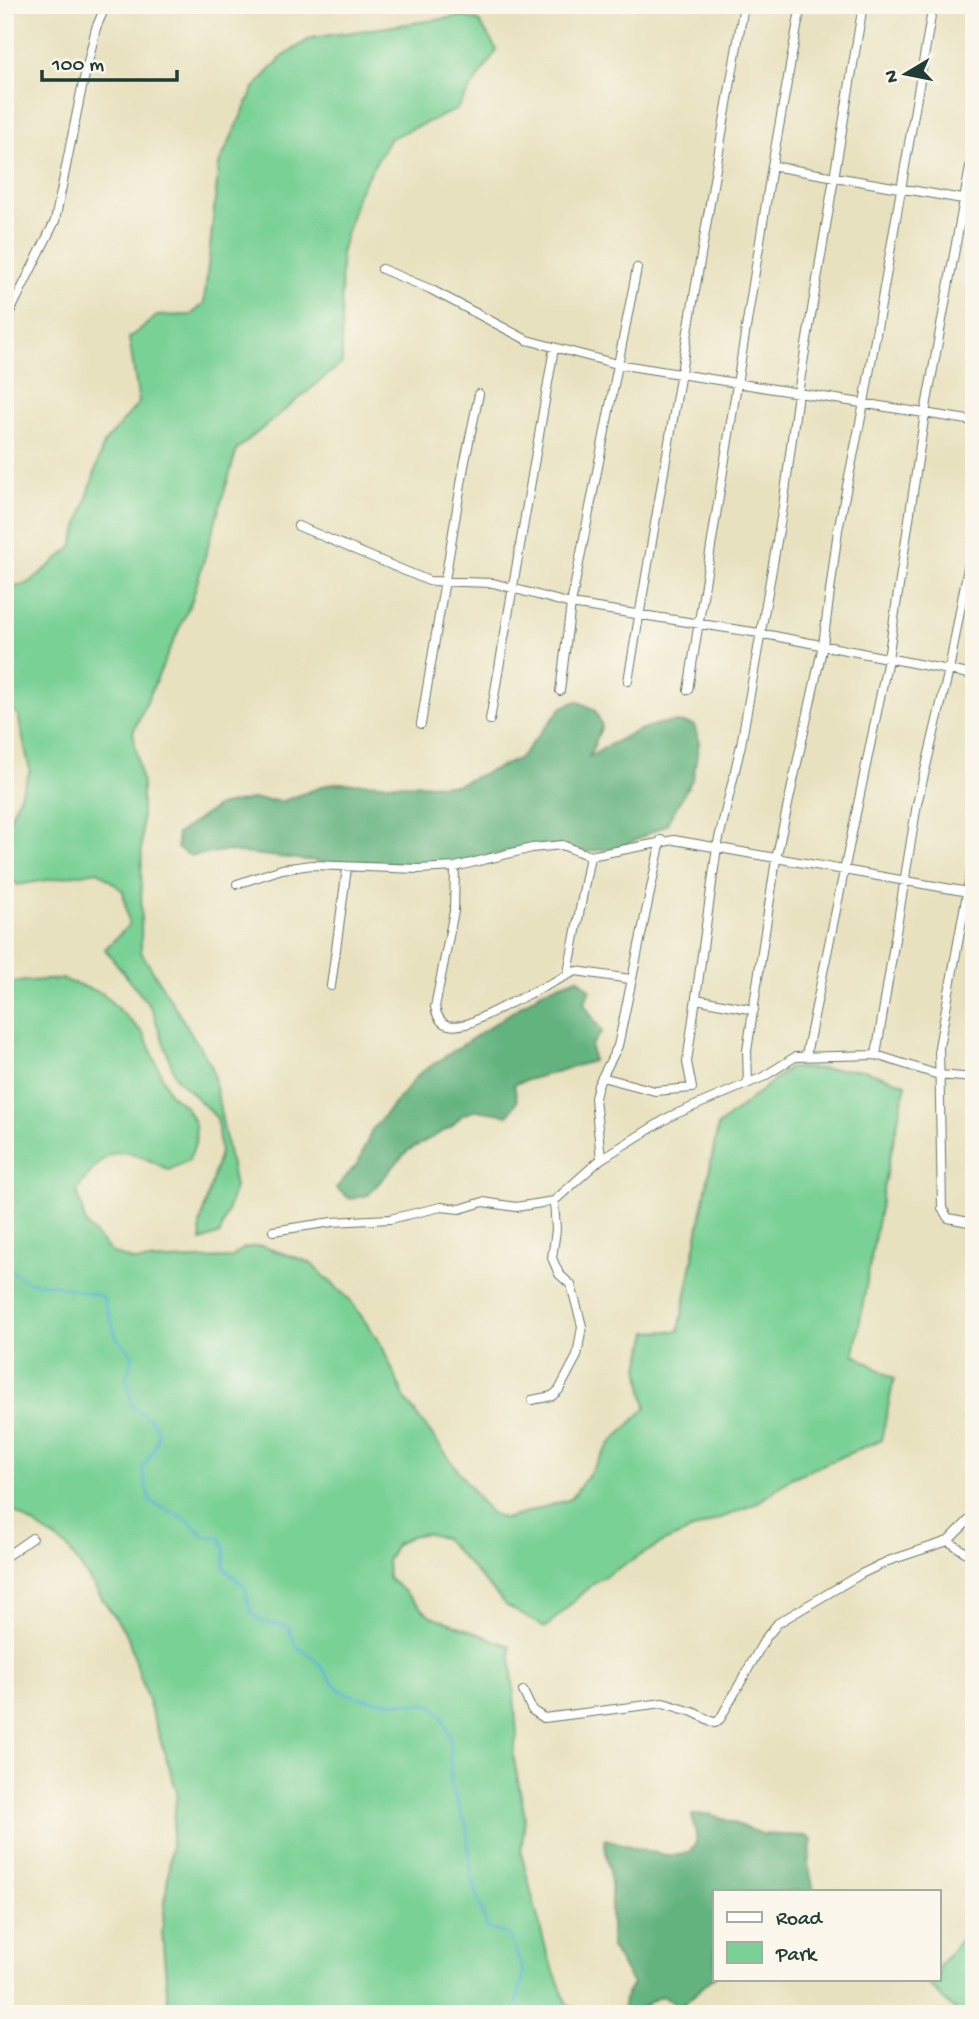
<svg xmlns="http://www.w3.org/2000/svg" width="979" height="2019" font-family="'Gochi Hand',sans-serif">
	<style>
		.green { fill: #7ad196; stroke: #4c8765; stroke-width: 2 }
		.forest { fill: #63b37f; stroke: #41785a; stroke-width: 2 }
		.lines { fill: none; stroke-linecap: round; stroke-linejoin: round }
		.stream { stroke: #5bb3d8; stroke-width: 2.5 }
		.minor-casing { stroke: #657665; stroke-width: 10 }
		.minor { stroke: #fff; stroke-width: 8 }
	</style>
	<rect width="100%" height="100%" fill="#fbf7ec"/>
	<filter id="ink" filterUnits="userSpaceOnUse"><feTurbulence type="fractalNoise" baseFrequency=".0143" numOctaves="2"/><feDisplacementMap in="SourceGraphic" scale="14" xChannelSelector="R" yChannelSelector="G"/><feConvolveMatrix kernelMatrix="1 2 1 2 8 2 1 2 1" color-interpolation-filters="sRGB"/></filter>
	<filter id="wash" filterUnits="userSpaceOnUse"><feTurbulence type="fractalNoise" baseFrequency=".00686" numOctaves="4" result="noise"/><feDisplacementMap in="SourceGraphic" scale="28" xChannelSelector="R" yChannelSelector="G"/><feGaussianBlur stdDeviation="1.57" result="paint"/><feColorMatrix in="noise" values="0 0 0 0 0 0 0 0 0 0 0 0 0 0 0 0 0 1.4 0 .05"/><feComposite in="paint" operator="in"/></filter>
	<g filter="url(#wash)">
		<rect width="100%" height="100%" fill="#e8e1bf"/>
		<path class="green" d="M462,16L479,21L497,50L456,110L390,138L358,193L341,253L342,363L237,449L192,600L133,732L142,784L141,952L212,1067L235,1187L220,1234L201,1241L200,1224L220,1152L217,1118L176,1078L152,1009L105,949L129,925L123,891L98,871L18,885L5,875V830L30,771L18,715L5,704V588L29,583L72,547L104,443L139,403L129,338L157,316L191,315L204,303L219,164L254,88L281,58L311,38Z
			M5,977L12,982L62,979L102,993L144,1034L169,1093L186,1107L195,1124L196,1141L189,1160L169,1170C118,1144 111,1143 77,1190L86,1225L112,1253L135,1261L231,1258L244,1248L261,1246L309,1262L350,1300L382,1346L405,1399L489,1512L504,1519L571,1499L611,1443L646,1408L639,1367L648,1332L679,1331L718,1126L789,1068L864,1070L906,1084L885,1179L854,1354L894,1379L881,1440L791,1478L757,1503L664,1542L593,1583L545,1628L507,1606L445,1539L427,1533L411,1536L396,1544L387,1561L388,1577L429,1615L510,1646L517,1735L513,1755L525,1817L521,1853L547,1953L567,2004L582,2014H169L162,1932L177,1792L127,1635L67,1547L5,1505Z
			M971,1927L974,1928V2013L959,2014L925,1981L939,1979V1966Z"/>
		<path class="forest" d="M577,701L595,710L602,726L589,757C620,739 658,714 694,725L699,742L693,778L666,825L621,847L586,852L522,848L452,864H344L224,851L191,856L177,848V834L218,806L252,799L283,801L332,783L456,785L519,759L562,707Z
			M578,978L590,990L584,1004L602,1032L591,1045L593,1061L514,1084L517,1101L508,1115L477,1110L462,1115L451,1127L407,1151L368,1195L350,1199L336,1188L358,1163L372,1130L419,1074L545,990Z
			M710,1814L762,1834L805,1836L812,1839L808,1864L814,1891H715V1976L684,2004H676L662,1996C646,2001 641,2014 622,2014L624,1999L633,1984L611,1947V1884L604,1839C623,1842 689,1872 696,1842C698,1832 692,1825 692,1815Z"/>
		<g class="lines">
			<path class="stream" d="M5,1267L28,1282L56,1285L102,1296L117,1338L133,1355L126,1378L133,1407C167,1429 162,1436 142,1469L150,1502L188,1520L205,1537H220L225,1548L224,1568L245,1587L251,1613L262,1622L288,1626L296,1647C320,1657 320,1670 338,1688C353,1703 412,1703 434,1705L443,1718L450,1737L451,1786L466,1825L472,1878L487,1928L509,1935L524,1973L514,2014"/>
		</g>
	</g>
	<g filter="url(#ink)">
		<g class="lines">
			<g class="minor-casing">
				<path id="minor" d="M914,5L932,10
					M772,166L974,201
					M382,269L430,289L527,340L617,364L974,421
					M5,322L55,221L81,92L96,28L106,5
					M298,526L429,581L493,583L571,604L759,633L974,675
					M628,681L744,5
					M688,690L772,166L801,5
					M560,691L571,604L637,268
					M490,720L554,348
					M421,724L464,466L479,394
					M974,855L939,1047L942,1208L948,1218L974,1223
					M455,867L454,911L435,1007C439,1028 452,1028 470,1023L576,971L630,979
					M237,884L282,869L312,865L419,869L455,867L532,848L562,845L590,856L674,840L974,893
					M568,973L590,856
					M331,986L347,868
					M696,999L754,1010
					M806,1055L888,659L925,413L974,145
					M876,1055L917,804L949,670L974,535
					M602,1077L655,1091L692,1088L687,1062L717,847L741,745L783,507L798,393L863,5
					M748,1083L747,1051L776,859L823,645L838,530L864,403L933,5
					M601,1159L595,1098L598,1085L618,1046L661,840
					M273,1231L332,1222L390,1219L441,1207L460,1209L483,1202L516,1207L554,1201L601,1159L671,1116L763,1077L795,1057L876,1055L939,1075L974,1078
					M532,1400L552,1396L559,1390L577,1356L582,1326L571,1285L559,1274L552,1258L556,1230L554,1201
					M948,1541L974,1515
					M5,1557L32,1538
					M523,1691L532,1710L544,1718L663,1703L693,1712L715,1723L720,1719L765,1639L778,1623L861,1574L888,1561L948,1541L974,1558"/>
			</g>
			<use href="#minor" class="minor"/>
		</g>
	</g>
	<rect width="979" height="2019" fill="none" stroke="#fbf7ec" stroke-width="28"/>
	<rect x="713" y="1890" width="228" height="91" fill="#fbf7ec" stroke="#a3ada2" stroke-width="2"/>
	<rect x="727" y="1912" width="35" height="10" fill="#ffffff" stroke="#a3ada2" stroke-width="2"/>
	<text x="776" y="1924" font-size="21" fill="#1f3d34">Road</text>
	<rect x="727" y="1942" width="35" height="21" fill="#7ad196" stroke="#a3ada2" stroke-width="2"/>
	<text x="776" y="1960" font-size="21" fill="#1f3d34">Park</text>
	<g transform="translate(906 74) rotate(260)" stroke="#fbf7ec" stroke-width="5" paint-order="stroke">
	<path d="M0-5L12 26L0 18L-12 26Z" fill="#1f3d34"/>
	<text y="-10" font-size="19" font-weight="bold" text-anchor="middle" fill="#1f3d34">N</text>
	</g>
	<path d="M42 70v10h135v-10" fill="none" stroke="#1f3d34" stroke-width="3.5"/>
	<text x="52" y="70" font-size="21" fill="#1f3d34" stroke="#fbf7ec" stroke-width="5" paint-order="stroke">100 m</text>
</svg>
